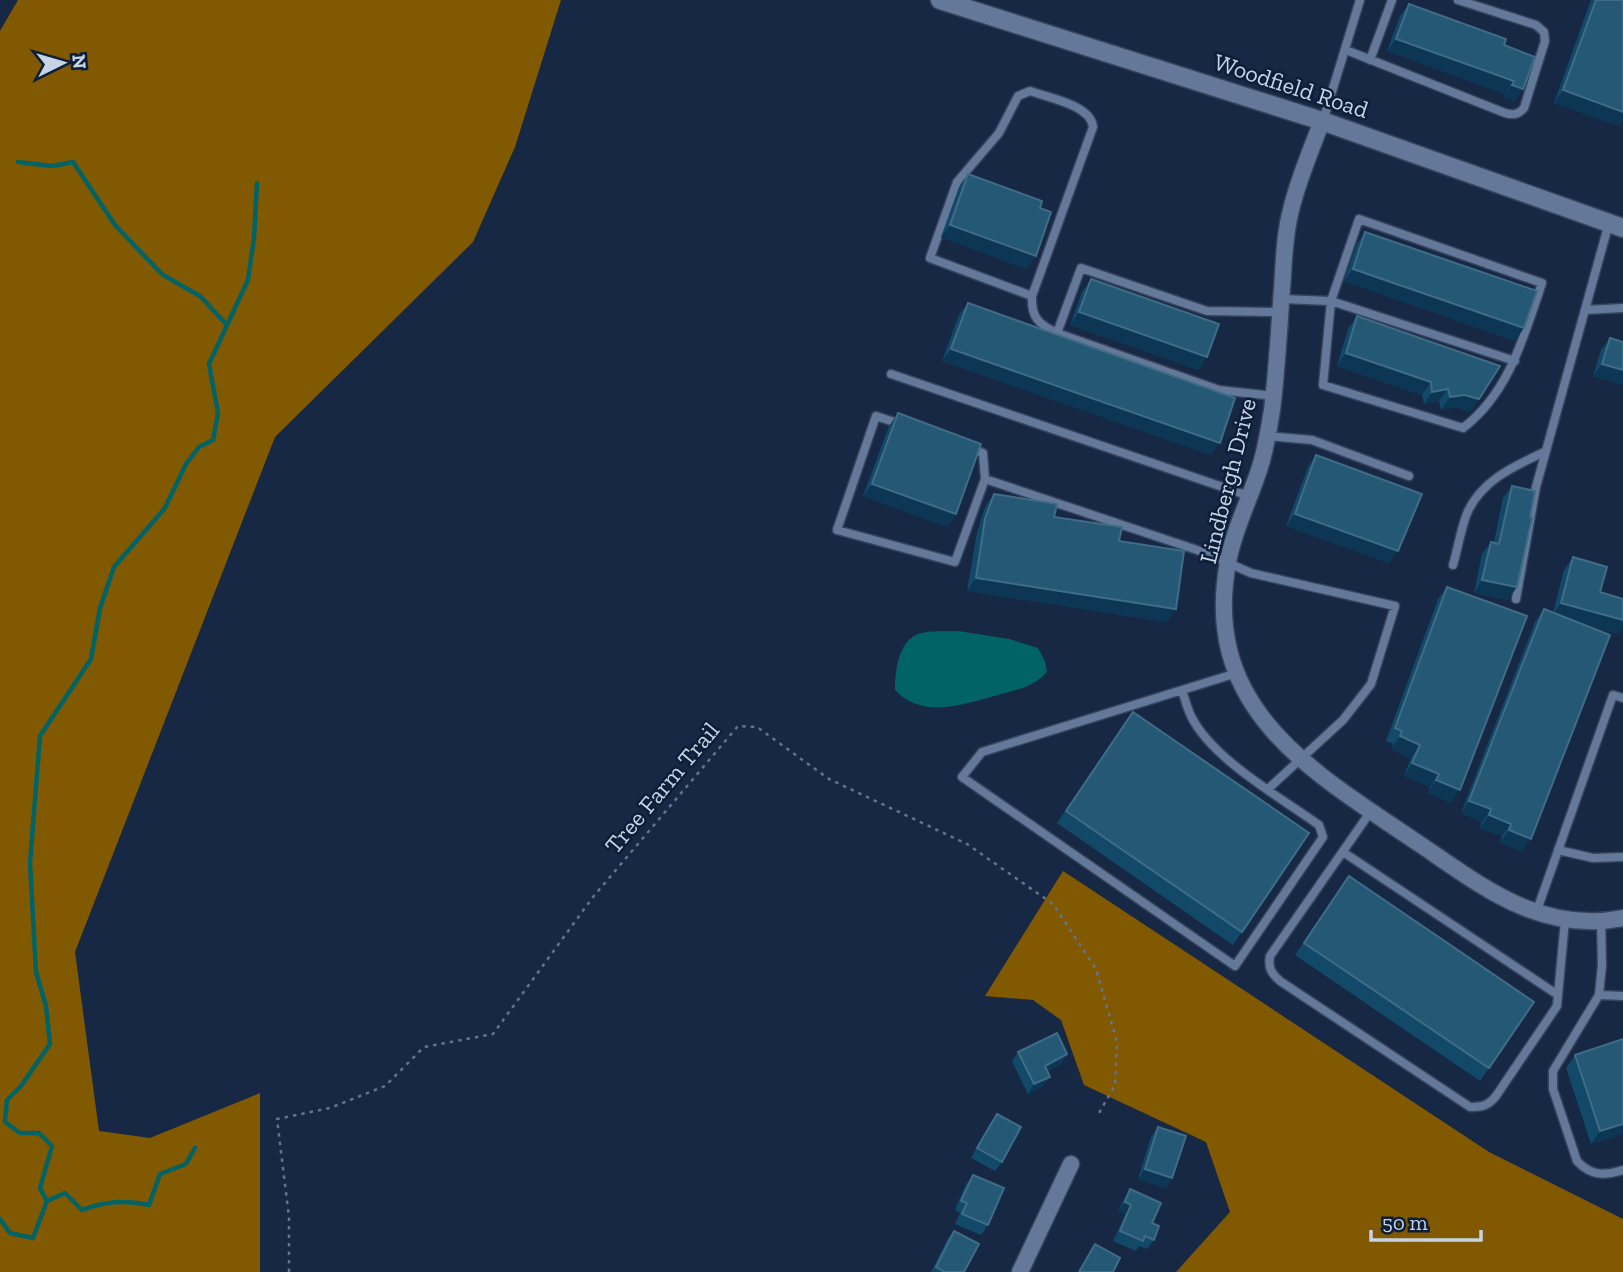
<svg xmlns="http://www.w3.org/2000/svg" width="1623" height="1272" font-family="'Zilla Slab',serif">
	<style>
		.forest { fill: #805900 }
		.water { fill: #026367 }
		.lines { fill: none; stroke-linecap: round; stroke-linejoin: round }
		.stream { stroke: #026367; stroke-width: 4.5 }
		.lane-casing { stroke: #35435b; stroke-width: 11 }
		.street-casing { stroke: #35435b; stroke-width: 19 }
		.secondary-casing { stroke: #35435b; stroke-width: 21 }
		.path { stroke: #65748c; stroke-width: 2.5; stroke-dasharray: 3.5 5; stroke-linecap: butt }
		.lane { stroke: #64799a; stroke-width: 8 }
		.street { stroke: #64799a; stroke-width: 16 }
		.secondary { stroke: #64799a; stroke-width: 18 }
		.wall { fill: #124968 }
		.shaded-wall { fill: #0c3654 }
		.building { fill: #255875; stroke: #3f6c87; stroke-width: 2 }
		.labels { text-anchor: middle; stroke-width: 5; stroke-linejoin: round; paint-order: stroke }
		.street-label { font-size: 24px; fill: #c8d4e6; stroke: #0d1e39 }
	</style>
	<rect width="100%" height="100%" fill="#172844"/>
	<path class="forest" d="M18,0H561L515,147L473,242L275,437L75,952L99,1131L150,1138L260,1093V1272H0V31Z
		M1063,871L1489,1152L1623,1219V1272H1176L1230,1212L1206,1142L1084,1085L1061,1020L1033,1000L985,996Z"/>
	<path class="water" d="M958,631L1009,639L1038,648L1045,661L1047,672C1034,687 1016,690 998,695C964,704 923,720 895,690C895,672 898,642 918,634C929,630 946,632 958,631Z"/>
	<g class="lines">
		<path class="stream" d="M18,162L52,166L73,162L115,225L134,245L163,275L200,296L227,325
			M47,1201L40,1188L52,1146L39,1133H20L5,1122L7,1100L21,1086L50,1044L46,1006L36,972L30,863L40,736L91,659L100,608L114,567L165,508L186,464L199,447L213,440L218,413L209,364L248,280L254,238L257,183
			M0,1219L10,1233L33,1238L47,1201L65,1193L82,1210C106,1201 124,1200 149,1205L160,1174L186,1164L195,1148"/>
		<g class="lane-casing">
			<path id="lane" d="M1346,50L1505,113C1513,115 1518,115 1524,108L1545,41L1544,32L1536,25L1458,0
				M1370,60L1392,0
				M1323,121L1360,0
				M1359,219L1542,283C1524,336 1509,393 1463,428L1323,385L1331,301Z
				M1032,296L930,258L957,182L999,133L1018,96L1030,91C1049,98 1091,105 1093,127L1032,296C1031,317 1038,324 1057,333
				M1281,299L1331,301L1515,361
				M1586,310L1623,308
				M891,374L1249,496
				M1274,396L1219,390L1057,333L1081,268L1207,311L1280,312
				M900,424L876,416L837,530L955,562L985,479L1203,552L1251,573L1395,606L1371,684L1343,720L1268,789
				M1268,436L1312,440L1409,476
				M968,448L983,453L985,479
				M1453,565C1458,548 1461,527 1468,511C1484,478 1516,466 1546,451
				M1516,599L1536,487L1609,223
				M1182,690C1185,699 1187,708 1191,716C1212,759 1280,797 1319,825L1323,837L1235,966L962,777L982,752L1237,673
				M1371,811L1270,956C1268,968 1271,973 1280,981L1470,1107C1482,1107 1488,1106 1496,1096L1557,1006L1565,920
				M1558,850L1593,858L1623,857
				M1343,852L1558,995
				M1536,913L1613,695L1623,698
				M1601,920L1602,965L1599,995L1553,1071V1089L1577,1161C1591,1176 1604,1176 1623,1170
				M1599,995L1623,996"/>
		</g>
		<g class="street-casing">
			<path id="street" d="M1322,121C1311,150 1298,180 1291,210C1284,236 1284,263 1282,289C1279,329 1277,370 1272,410C1269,429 1266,448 1260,467C1250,499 1234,529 1228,562C1200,712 1317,774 1421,845C1484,888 1542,934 1623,918
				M1020,1272L1071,1164"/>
		</g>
		<g class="secondary-casing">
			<path id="secondary" d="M940,0L1322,121L1623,228"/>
		</g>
		<path class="path" d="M289,1272V1217L277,1119L330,1108L385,1086L424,1047L493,1034L593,897L738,726L757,727L829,779L967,844L1053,904L1096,969L1117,1042L1115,1085L1099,1113"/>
		<use href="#lane" class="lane"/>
		<use href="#street" class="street"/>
		<use href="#secondary" class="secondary"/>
	</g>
	<path class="wall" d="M1591,0H1623V120L1619,126L1554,103Z
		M1409,4L1535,57L1515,101L1504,97L1505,94L1387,51L1400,16Z
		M968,174L1040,208L1027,269L941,237L959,187Z
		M1365,232L1515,341L1344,281L1357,244Z
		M1091,279L1199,370L1070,325L1082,292Z
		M968,303L1211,455L942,361L959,315Z
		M1357,316L1479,399L1470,412L1456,407L1441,410L1439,401L1424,404L1422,395L1337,366L1348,329Z
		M1610,338L1623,342V385L1593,376L1601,350Z
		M898,413L956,514L947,527L863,496L889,426Z
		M1316,455L1389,563L1286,526L1308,467Z
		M1512,486L1530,517L1508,600L1474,593L1482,554L1491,542H1494L1503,498Z
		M994,494L1119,541L1167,622L967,591L977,532L985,507Z
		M1573,557L1600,592L1623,599V627L1618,634L1583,624L1522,851L1500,843L1502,836L1480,828L1482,822L1461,813L1535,622L1544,609L1553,613L1564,570Z
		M1447,587L1451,803L1428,793L1430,787L1404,776L1411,758L1391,749L1393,744L1386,741L1438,599Z
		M1133,712L1309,833L1233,945L1057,823Z
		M1349,876L1534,1002L1480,1081L1295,955Z
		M1018,1052L1067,1054L1061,1064L1047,1071L1050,1077L1043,1086L1028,1094L1012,1061Z
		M1575,1055L1623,1134L1591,1144L1566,1068Z
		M997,1114L1002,1162L995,1171L971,1158L990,1123Z
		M1158,1127L1172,1178L1166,1188L1138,1179L1151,1137Z
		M973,1175L988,1225L981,1235L955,1224L960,1213L955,1210L966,1184Z
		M1130,1189L1152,1223L1154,1240L1147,1249L1139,1246L1136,1251L1113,1241L1125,1215L1118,1212L1124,1199Z
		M954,1231L964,1272H931L947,1240Z"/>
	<path class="shaded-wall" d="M1396,39L1514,81L1505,94L1387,51Z
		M1512,85L1523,89L1515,101L1504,97Z
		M1563,90L1623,112V120L1619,126L1554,103Z
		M950,225L1036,256L1027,269L941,237Z
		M1353,269L1524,328L1515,341L1344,281Z
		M1079,312L1207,357L1199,370L1070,325Z
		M951,349L1220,443L1211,455L942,361Z
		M1346,353L1431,382L1422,395L1337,366Z
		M1602,364L1623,370V385L1593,376Z
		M1448,389L1439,401L1424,404L1432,392Z
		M1465,395L1479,399L1470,412L1456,407L1441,410L1450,397Z
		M872,484L956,514L947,527L863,496Z
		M1295,514L1398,551L1389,563L1286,526Z
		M976,578L1176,609L1167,622L967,591Z
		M1482,580L1517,587L1508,600L1474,593Z
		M1561,603L1623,620V627L1618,634L1552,616Z
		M1400,736L1420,745L1411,758L1391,749Z
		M1412,763L1439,774L1430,787L1404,776Z
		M1436,780L1460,790L1451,803L1428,793Z
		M1469,801L1491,809L1482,822L1461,813Z
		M1489,815L1511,824L1502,836L1480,828Z
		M1509,830L1531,839L1522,851L1500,843Z
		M1067,1054L1061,1064L1038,1075L1045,1066Z
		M1050,1077L1043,1086L1028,1094L1034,1084Z
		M1623,1124V1134L1591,1144L1600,1131Z
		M1145,1169L1172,1178L1166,1188L1138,1179Z
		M1125,1202L1131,1205L1125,1215L1118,1212Z"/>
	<path class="building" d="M1596,0H1623V112L1563,90Z
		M1409,4L1506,39L1504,45L1535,57L1523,89L1512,85L1514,81L1396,39Z
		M968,174L1042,201L1040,208L1051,212L1036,256L950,225Z
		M1365,232L1537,291L1524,328L1353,269Z
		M1091,279L1219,324L1207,357L1079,312Z
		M968,303L1235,398L1220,443L951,349Z
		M1357,316L1500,366L1479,399L1465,395L1450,397L1448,389L1432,392L1431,382L1346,353Z
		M1610,338L1623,342V370L1602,364Z
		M898,413L981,444L956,514L872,484Z
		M1316,455L1422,494L1398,551L1295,514Z
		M1512,486L1535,491L1530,517L1532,518L1517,587L1482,580L1491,542L1499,544Z
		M994,494L1057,504L1054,517L1122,527L1119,541L1184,551L1176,609L976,578L985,519Z
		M1573,557L1607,567L1600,592L1623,599V620L1561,603Z
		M1447,587L1527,616L1460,790L1436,780L1439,774L1412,763L1420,745L1400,736L1402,731L1395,728Z
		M1544,609L1610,635L1531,839L1509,830L1511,824L1489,815L1491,809L1469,801Z
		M1133,712L1309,833L1242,932L1066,811Z
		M1349,876L1534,1002L1489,1068L1304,943Z
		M1057,1033L1067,1054L1045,1066L1050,1077L1034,1084L1018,1052Z
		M1623,1039V1124L1600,1131L1575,1055Z
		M997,1114L1021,1127L1002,1162L977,1148Z
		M1158,1127L1186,1136L1172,1178L1145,1169Z
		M973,1175L1004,1188L988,1225L962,1214L967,1203L961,1201Z
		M1130,1189L1161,1203L1152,1223L1159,1226L1154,1240L1145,1236L1143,1241L1120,1231L1131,1205L1125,1202Z
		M954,1231L979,1244L964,1272H945L936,1267Z
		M1095,1244L1120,1258L1113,1272H1079Z"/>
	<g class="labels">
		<g class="street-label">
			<text transform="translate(1291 86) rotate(18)" y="8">Woodfield Road</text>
			<text transform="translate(1228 481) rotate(-76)" y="8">Lindbergh Drive</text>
			<text transform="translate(662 788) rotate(-50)" y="8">Tree Farm Trail</text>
		</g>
	</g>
	<g transform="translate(63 63) rotate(85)" stroke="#0d1e39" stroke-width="5" paint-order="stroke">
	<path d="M0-5L12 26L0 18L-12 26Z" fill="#c8d4e6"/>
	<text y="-10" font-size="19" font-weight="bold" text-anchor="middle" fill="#c8d4e6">N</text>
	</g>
	<path d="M1371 1230v10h110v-10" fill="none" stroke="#c8d4e6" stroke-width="3.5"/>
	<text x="1382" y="1230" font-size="21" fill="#c8d4e6" stroke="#0d1e39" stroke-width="5" paint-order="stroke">50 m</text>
</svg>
